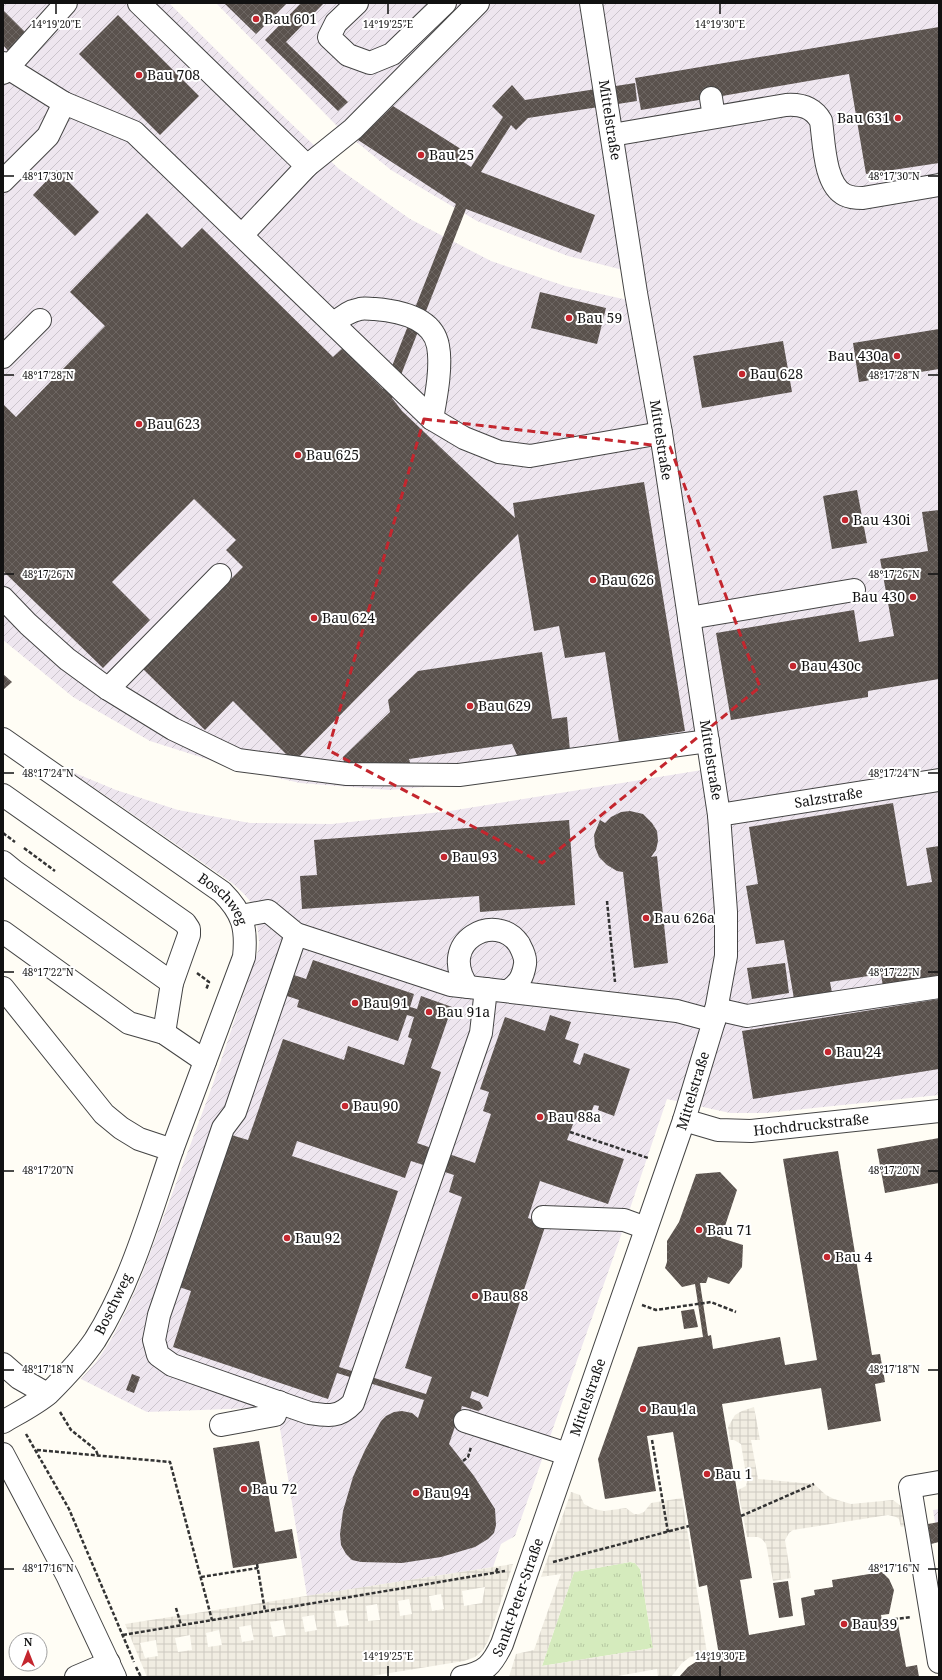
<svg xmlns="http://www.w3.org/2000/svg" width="942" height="1680" font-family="'Noto Serif',serif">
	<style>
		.industrial { fill: url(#industrial-furrows) }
		.grass { fill: url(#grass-tufts) }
		.plaza { fill: url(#plaza-grid); fill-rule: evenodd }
		.building { fill: url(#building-cross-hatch); fill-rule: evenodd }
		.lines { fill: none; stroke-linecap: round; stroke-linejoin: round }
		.minor-casing { stroke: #444; stroke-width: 24 }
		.path { stroke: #333; stroke-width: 2.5; stroke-dasharray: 4 2; stroke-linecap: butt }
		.minor { stroke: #fff; stroke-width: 22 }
		.marked { fill: none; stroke: #c4262e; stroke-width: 3; stroke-dasharray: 8 5; stroke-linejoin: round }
		.ticks { fill: none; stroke: #111; stroke-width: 1.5 }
		.poi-dot { fill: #c4262e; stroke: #fff; stroke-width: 1.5 }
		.labels { text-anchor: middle; stroke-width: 4; stroke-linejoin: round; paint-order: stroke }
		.poi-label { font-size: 14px; fill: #111; stroke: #fff; text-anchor: start }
		.street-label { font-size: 14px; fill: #111; stroke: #fff }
		.ticks-label { font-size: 10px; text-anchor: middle; fill: #111; stroke: #fff; stroke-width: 4; stroke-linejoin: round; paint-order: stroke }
	</style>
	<defs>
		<pattern id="industrial-furrows" width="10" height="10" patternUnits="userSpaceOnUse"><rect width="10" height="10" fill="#eee6ef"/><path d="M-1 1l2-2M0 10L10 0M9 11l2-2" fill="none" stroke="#cbc4cc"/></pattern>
		<pattern id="grass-tufts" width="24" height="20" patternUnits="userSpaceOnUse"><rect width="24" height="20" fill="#d5ebbd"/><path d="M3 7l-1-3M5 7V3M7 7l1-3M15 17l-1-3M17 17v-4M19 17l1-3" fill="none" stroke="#b6c8a1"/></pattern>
		<pattern id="plaza-grid" width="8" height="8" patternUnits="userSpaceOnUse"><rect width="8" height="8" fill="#f1ede2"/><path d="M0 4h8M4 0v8" fill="none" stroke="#cecac1"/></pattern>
		<pattern id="building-cross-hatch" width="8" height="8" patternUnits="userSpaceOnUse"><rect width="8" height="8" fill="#5a524d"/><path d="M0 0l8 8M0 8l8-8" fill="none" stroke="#6d6662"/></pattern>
	</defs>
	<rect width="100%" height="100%" fill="#fffdf5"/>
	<path class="industrial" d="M3,3H169L279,112L339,169L410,219L491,261L565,286L632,301L627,271L568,256L477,221L391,170L338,127L216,3H939V1095L766,1113H730L667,1099L617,1247L515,1536L501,1544L493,1567L307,1596L279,1422L255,1408L147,1412L81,1379L97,1361L112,1338L126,1311L140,1280L213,1084L258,951L259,942L257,924L250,901L243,893L232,883L70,771L116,790L178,810L250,823L332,824L450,811L702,770L699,750L545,774L437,786L390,790L300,783L235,768L150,741L73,697L3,640Z
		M939,1509V1547L933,1510Z"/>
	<path class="grass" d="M630,1562L635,1563L640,1569L653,1648L542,1666L574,1572Z"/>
	<path class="plaza" d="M754,1407L760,1440H751L758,1479L814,1484L826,1495L834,1499L851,1504L893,1500L901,1506L904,1511L906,1526L901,1527L899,1519L896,1517L888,1515L793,1530L789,1533L785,1540L791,1578L773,1581L766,1544L762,1539L758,1537H747L738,1490L746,1486L747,1481L741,1444L734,1440H730L728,1427L735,1415L742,1411Z
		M571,1492L580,1495L584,1504L594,1509L604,1511L626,1508L634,1514H639L644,1512L651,1503L682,1498L707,1653L690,1657L682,1663L671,1677H658L657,1669L612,1677H509L516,1654L534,1650L561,1574L541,1577ZM630,1562L635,1563L640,1569L653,1648L542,1666L574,1572Z
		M513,1564L488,1641L483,1650L475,1657L464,1661L365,1677H147L125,1624ZM485,1587L482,1603L464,1606L462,1591ZM441,1594L444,1609L432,1611L429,1596ZM409,1599L412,1614L400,1616L398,1601ZM377,1604L380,1620L368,1621L366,1606ZM346,1610L349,1625L337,1627L334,1611ZM314,1615L317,1630L305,1632L302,1617ZM283,1620L286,1635L273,1637L270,1622ZM251,1625L254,1640L242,1642L239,1627ZM219,1630L222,1645L208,1647L206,1633ZM190,1635L192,1650L178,1652L175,1638ZM156,1640L158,1656L145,1658L140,1643Z"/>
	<path class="building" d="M224,3H287L256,34Z
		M301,3H324L286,42L348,102L338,111L265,40Z
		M3,10L28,35L10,53L3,45Z
		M118,15L199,96L160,135L79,54Z
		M939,27V163L866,174L849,74L641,110L635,78Z
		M635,83L637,101L528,118L516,130L511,125L481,172L595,215L581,253L466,209L392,398L402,411L515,518L513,503L644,482L685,731L619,742L605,652L565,658L559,626L534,631L518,534L294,762L233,701L205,730L143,669L243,567L226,550L236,540L194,499L112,582L150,620L103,668L3,571V404L16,417L105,326L70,292L147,213L182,248L202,228L333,357L343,348L383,389L456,204L358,140L393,106L464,151L459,159L471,167L503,117L492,106L512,85L525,100Z
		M57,170L99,212L75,236L33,195Z
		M540,292L606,308L597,344L531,328Z
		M939,329V369L859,382L853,343Z
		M783,341L792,392L702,408L693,356Z
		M857,490L867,543L832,549L823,496Z
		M939,510V679L868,691V697L731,720L716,633L854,610L859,642L894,636L880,559L928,551L922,512Z
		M542,652L552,719L567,717L570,751L528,757L517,755L512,744L409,759L411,766L345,769L343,757L390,712L388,700L418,671Z
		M3,674L12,682L3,690Z
		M893,803L907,886L932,882L926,848L939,846V977L883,987L881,974L830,982L832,993L794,999L784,940L756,944L746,886L758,884L749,827Z
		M630,811L643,814L652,823L657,831L658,841L656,850L651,857L657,856L668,963L634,968L623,872L617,871L607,865L599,857L595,847L594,835L600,820L605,823L611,817L621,812Z
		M569,820L575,905L480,912L479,896L302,909L300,876L317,875L314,840Z
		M313,960L414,994L410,1007L417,1009L421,996L452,1007L431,1068L441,1072L417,1143L475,1163L491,1114L483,1111L489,1092L480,1089L505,1017L545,1031L550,1015L571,1022L565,1039L579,1044L573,1062L580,1065L584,1053L630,1069L614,1116L598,1110L599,1106L594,1105L587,1123L575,1119L567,1140L624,1159L608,1204L540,1181L528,1218L546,1224L488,1397L472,1391L470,1398L480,1402L483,1408L478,1411L462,1406L449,1444L474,1476L495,1509L496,1525L494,1533L488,1539L475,1547L441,1557L402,1563L361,1562L352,1560L346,1554L341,1545L340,1534L343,1511L353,1477L365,1450L381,1421L386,1416L394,1412L402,1411L412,1413L418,1418L424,1400L337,1373L328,1399L173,1347L191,1291L176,1286L228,1134L248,1140L283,1039L344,1060L348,1046L404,1065L412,1039L408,1037L414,1017L407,1015L398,1041L297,1007L299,1000L287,996L294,975L306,979ZM297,1141L405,1178L411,1161L454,1175L449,1192L462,1197L405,1368L432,1377L426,1394L339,1367L398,1191L292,1156Z
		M785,963L789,993L752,999L747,968Z
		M939,999V1069L753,1099L742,1031Z
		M939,1138V1183L885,1193L877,1149Z
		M838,1151L872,1355L880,1354L884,1376L885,1382L875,1384L881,1421L828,1430L821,1388L722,1404L752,1578L740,1580L749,1635L805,1625L801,1598L815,1595L814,1590L833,1587L832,1580L882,1572L889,1579L894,1590L889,1614L881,1615L883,1626L898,1624L906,1667L917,1665L919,1677H679L688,1667L702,1658L719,1655L707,1585L699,1587L673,1432L647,1436L656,1491L605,1499L598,1459L638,1347L703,1337L695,1284L682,1287L665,1268L667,1262V1241L679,1222L696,1174L720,1172L737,1190L721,1238L743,1245L742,1267L729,1284L708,1277L706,1283H700L708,1336L711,1335L713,1349L780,1337L785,1365L817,1360L783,1159Z
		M694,1309L698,1327L684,1329L681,1311Z
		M132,1374L140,1377L134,1393L126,1390Z
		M259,1441L275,1532L292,1529L297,1558L233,1568L213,1448Z
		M939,1522V1542L931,1544L928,1524Z
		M788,1581L793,1616L779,1618L773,1583Z"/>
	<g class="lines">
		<g class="minor-casing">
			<g id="minor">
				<path d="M139,3L307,166"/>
				<path d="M357,3L336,23L329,37L348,55L370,63L392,54L445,3"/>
				<path d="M3,63L8,68L64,103L134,132L432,419L464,438L499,452L530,456L661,433"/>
				<path d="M3,73L66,3"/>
				<path d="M711,98L714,117"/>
				<path d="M612,135L786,105C801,104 813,107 821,121C824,141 824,185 845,195C851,198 857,198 863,198L939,185"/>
				<path d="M3,181L48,136L64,103"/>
				<path d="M242,235L307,166L353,129L478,3"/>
				<path d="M334,324C341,317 349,311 360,309C364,308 370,309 375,309C399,311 433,318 438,346C442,367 436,397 432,419"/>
				<path d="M3,357L40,320"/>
				<path d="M3,598L28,624L67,659L108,689L173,729L238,760L347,774L459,775L708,741"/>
				<path d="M689,618L854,590"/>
				<path d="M108,689L220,575"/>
				<path id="s1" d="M3,739L222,892C243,913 247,928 244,957L172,1150"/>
				<path d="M3,795L185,923L189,929V935L172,983L164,1033"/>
				<path id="s2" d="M719,815L939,780"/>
				<path d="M3,862L14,871L172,983"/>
				<path d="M241,916L268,911L296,934L451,985L677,1011L714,1021"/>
				<path d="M3,932L129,1023L164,1033L205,1061"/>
				<path d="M296,934L235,1112L223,1128L159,1315L154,1340L158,1355L172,1365L309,1413C328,1416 339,1418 353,1403L481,1033L486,989"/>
				<path d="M468,987C436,942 496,910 519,944C522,950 526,957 525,964C523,977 519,984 508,991"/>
				<path d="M3,988L104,1114L121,1128L139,1139L172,1150C150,1214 131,1283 95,1340C82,1359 65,1377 49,1393C36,1404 18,1413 3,1422"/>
				<path d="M716,1009L747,1016L939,987"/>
				<path id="s3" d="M684,1120L718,1130L751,1131L939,1111"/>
				<path d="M543,1217L624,1220L646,1228"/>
				<path d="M3,1364L19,1378L47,1394"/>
				<path d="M465,1421L567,1454"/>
				<path d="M221,1425L275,1415L279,1402"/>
				<path d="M3,1454L67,1575L115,1677"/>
				<path d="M939,1482L910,1487L939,1662"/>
				<path d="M76,1677L109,1663"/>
				<path id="s4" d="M462,1677C486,1672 492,1665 502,1644L684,1120L714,1021L726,956V912L719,815L661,433L636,293L591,3"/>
			</g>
		</g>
		<path class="path" d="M3,833L15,842
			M24,848L55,871
			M607,901L615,982
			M197,973L209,982L206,990
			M570,1132L648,1158
			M642,1305L656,1310L711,1302L736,1312
			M60,1412L71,1430L96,1450L98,1456
			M26,1434L69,1509L134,1662
			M652,1440L668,1532
			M37,1450L170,1462L212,1620
			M463,1461L468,1457L471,1447
			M741,1516L814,1484
			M553,1562L689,1526
			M257,1564L265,1611
			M496,1572L498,1567
			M201,1577L258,1568
			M176,1608L181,1625
			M882,1621L911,1617
			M123,1635L505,1571
			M136,1667L141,1677"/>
		<use href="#minor" class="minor"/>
	</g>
	<path class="marked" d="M424,419L670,447L760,687L542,863L328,750Z"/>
	<path class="ticks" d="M56,4V14M388,4V14M720,4V14M4,176H14M928,176H938M4,375H14M928,375H938M4,574H14M928,574H938M4,773H14M928,773H938M4,972H14M928,972H938M4,1171H14M928,1171H938M4,1370H14M928,1370H938M4,1569H14M928,1569H938M388,1666V1676M720,1666V1676"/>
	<g class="poi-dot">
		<circle cx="256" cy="19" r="4"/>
		<circle cx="139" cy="75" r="4"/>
		<circle cx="898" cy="118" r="4"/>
		<circle cx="421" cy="155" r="4"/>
		<circle cx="569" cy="318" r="4"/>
		<circle cx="897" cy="356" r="4"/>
		<circle cx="742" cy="374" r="4"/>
		<circle cx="139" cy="424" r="4"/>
		<circle cx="298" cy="455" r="4"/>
		<circle cx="845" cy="520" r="4"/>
		<circle cx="593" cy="580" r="4"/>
		<circle cx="913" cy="597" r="4"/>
		<circle cx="314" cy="618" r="4"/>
		<circle cx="793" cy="666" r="4"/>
		<circle cx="470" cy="706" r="4"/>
		<circle cx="444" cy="857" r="4"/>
		<circle cx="646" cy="918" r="4"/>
		<circle cx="355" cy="1003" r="4"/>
		<circle cx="429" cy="1012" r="4"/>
		<circle cx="828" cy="1052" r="4"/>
		<circle cx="345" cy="1106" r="4"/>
		<circle cx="540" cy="1117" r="4"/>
		<circle cx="699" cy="1230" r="4"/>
		<circle cx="287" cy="1238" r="4"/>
		<circle cx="827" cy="1257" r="4"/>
		<circle cx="475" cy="1296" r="4"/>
		<circle cx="643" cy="1409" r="4"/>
		<circle cx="707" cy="1474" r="4"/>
		<circle cx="244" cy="1489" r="4"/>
		<circle cx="416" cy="1493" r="4"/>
		<circle cx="844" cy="1624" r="4"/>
	</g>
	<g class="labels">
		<g class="poi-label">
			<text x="264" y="24">Bau 601</text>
			<text x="147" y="80">Bau 708</text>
			<text x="890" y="123" text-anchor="end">Bau 631</text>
			<text x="429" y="160">Bau 25</text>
			<text x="577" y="323">Bau 59</text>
			<text x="889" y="361" text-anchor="end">Bau 430a</text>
			<text x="750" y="379">Bau 628</text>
			<text x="147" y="429">Bau 623</text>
			<text x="306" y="460">Bau 625</text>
			<text x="853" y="525">Bau 430i</text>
			<text x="601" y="585">Bau 626</text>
			<text x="905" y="602" text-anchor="end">Bau 430</text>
			<text x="322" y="623">Bau 624</text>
			<text x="801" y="671">Bau 430c</text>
			<text x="478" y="711">Bau 629</text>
			<text x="452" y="862">Bau 93</text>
			<text x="654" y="923">Bau 626a</text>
			<text x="363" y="1008">Bau 91</text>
			<text x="437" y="1017">Bau 91a</text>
			<text x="836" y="1057">Bau 24</text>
			<text x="353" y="1111">Bau 90</text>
			<text x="548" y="1122">Bau 88a</text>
			<text x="707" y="1235">Bau 71</text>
			<text x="295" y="1243">Bau 92</text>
			<text x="835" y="1262">Bau 4</text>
			<text x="483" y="1301">Bau 88</text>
			<text x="651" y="1414">Bau 1a</text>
			<text x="715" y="1479">Bau 1</text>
			<text x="252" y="1494">Bau 72</text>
			<text x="424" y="1498">Bau 94</text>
			<text x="852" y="1629">Bau 39</text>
		</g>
		<g class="street-label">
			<text transform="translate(610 120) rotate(81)" y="5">Mittelstraße</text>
			<text transform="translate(661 440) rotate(81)" y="5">Mittelstraße</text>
			<text transform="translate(711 760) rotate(81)" y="5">Mittelstraße</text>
			<text dy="5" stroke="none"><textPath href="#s2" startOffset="111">Salzstraße</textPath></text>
			<text dy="5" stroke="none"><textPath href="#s1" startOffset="273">Boschweg</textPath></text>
			<text dy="5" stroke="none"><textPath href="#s4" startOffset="640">Mittelstraße</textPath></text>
			<text dy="5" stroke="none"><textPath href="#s3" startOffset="129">Hochdruckstraße</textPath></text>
			<text transform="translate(113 1304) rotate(-64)" y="5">Boschweg</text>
			<text dy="5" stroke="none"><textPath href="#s4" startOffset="316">Mittelstraße</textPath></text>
			<text dy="5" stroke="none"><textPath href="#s4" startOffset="104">Sankt-Peter-Straße</textPath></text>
		</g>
	</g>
	<g class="ticks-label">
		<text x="56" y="28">14°19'20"E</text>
		<text x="388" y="28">14°19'25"E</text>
		<text x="720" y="28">14°19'30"E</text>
		<text x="48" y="180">48°17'30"N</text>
		<text x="894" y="180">48°17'30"N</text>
		<text x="48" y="379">48°17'28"N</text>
		<text x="894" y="379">48°17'28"N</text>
		<text x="48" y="578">48°17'26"N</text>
		<text x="894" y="578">48°17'26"N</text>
		<text x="48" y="777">48°17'24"N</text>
		<text x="894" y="777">48°17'24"N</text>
		<text x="48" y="976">48°17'22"N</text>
		<text x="894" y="976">48°17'22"N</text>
		<text x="48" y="1174">48°17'20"N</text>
		<text x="894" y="1174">48°17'20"N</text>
		<text x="48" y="1373">48°17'18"N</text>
		<text x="894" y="1373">48°17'18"N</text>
		<text x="48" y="1572">48°17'16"N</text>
		<text x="894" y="1572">48°17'16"N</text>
		<text x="388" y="1660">14°19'25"E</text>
		<text x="720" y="1660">14°19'30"E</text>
	</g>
	<rect width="942" height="1680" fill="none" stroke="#111111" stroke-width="8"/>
	<g transform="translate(28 1652)"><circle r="19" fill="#ffffff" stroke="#a0a0a0"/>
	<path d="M0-3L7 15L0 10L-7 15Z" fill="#c4262e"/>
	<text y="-6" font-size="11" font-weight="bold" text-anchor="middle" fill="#111111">N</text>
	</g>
</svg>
